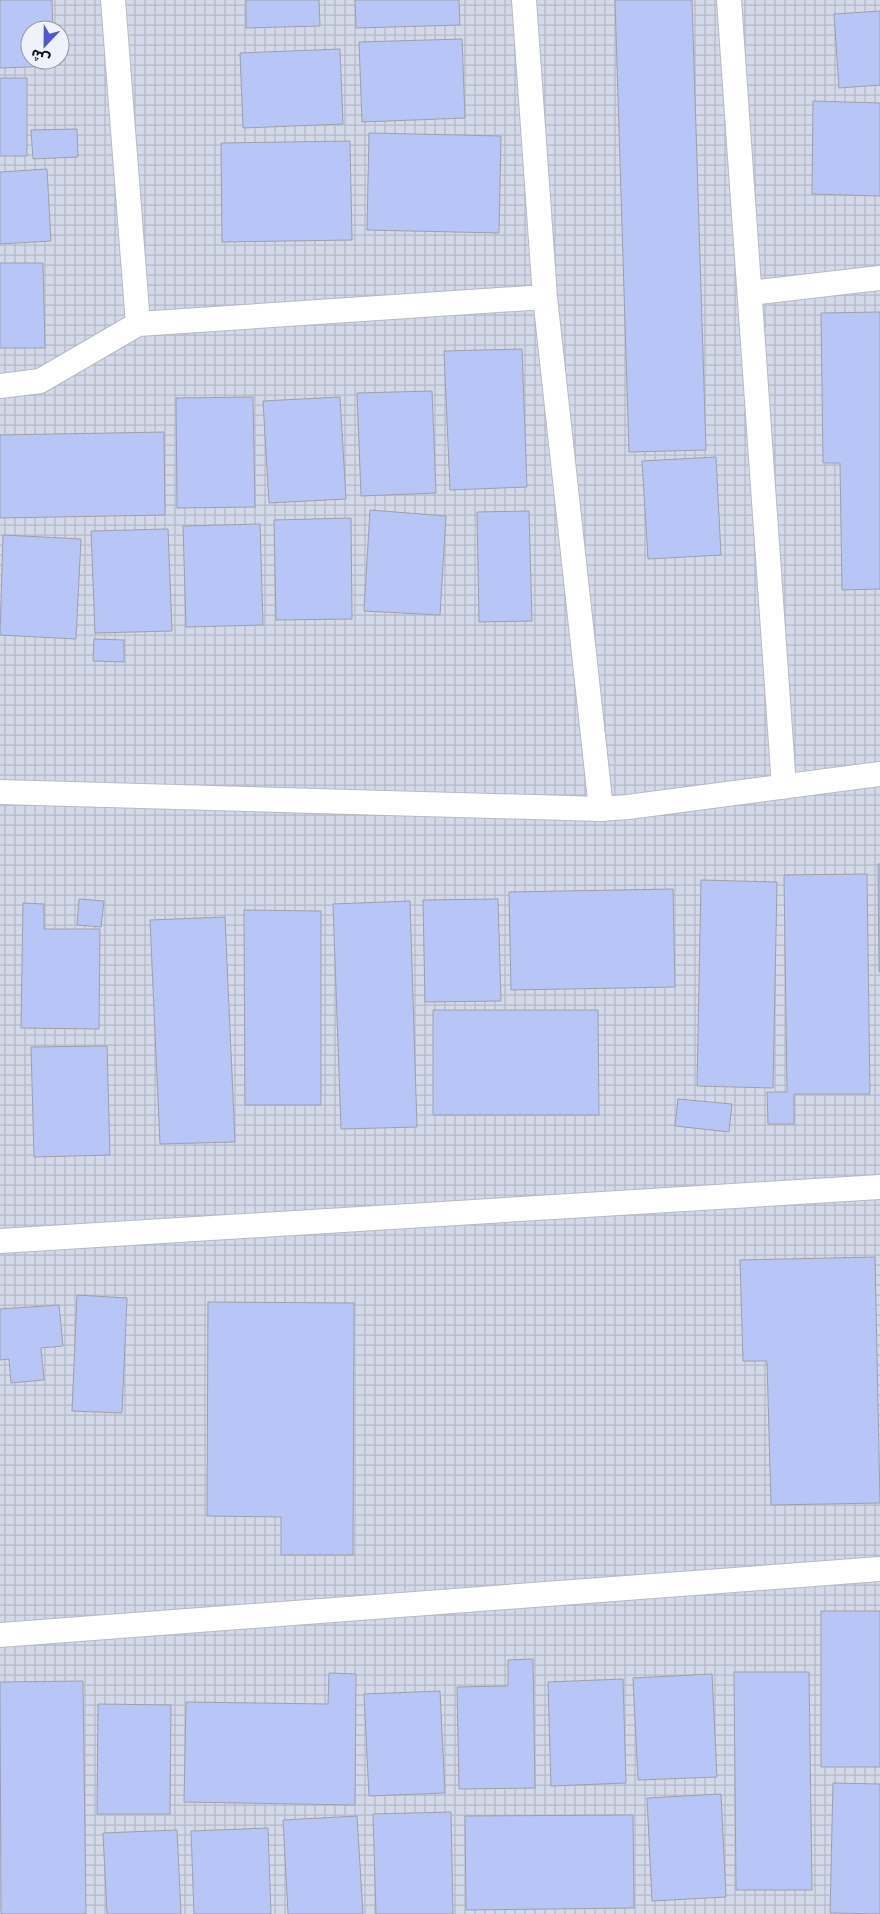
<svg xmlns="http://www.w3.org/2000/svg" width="880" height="1914" font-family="'DM Sans','Noto Sans Arabic',sans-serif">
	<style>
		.industrial { fill: url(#industrial-grid); fill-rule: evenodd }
		.building { fill: #b7c6f6; stroke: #9da0a9 }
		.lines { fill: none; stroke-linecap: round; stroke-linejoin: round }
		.minor-casing { stroke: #b7bac3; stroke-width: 26 }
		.minor { stroke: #fff; stroke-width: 24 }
	</style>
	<defs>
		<pattern id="industrial-grid" width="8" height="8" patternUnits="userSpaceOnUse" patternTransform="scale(1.25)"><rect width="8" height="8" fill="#d4d9ea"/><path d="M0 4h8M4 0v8" fill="none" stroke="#b5b9c8"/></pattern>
	</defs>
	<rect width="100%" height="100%" fill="#e1e5ee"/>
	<path class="industrial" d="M0,0H880V1914H0ZM30,30H60V60H30Z"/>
	<path class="building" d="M0,0H52L53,30H30V60H55V66L0,68Z
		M246,0H319L320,26L246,28Z
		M355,0H459L460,25L356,28Z
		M615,0H692L706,450L629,452Z
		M880,11V85L839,88L834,14Z
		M462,39L465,118L362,122L359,42Z
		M340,49L343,124L243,128L240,53Z
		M0,78H27V156H0Z
		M813,101L880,103V196L812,194Z
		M77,129L78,157L33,159L31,130Z
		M369,133L501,136L499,233L367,230Z
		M350,141L352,240L222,242L221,143Z
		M47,169L51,241L0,244V172Z
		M0,263H43L45,348H0Z
		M880,312V589L842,590L840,463H823L821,313Z
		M522,349L527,487L450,490L444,351Z
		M432,391L436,493L361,496L357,393Z
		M253,397L255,507L177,508L176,398Z
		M340,397L346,499L269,503L263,401Z
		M164,432L165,515L0,518V435Z
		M716,457L721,555L648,559L642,461Z
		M370,510L446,516L440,615L364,611Z
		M529,511L532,621L479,622L477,512Z
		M351,518L352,619L276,620L274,520Z
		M260,524L263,625L186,627L183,526Z
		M168,529L172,631L95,633L91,531Z
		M3,535L81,539L76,639L0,635Z
		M94,639L124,640V662L93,661Z
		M878,864H880V972H879Z
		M867,874L870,1094H794V1124H768L767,1092H787L784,875Z
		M701,880L777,882L773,1088L697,1086Z
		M673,889L675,987L511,990L509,892Z
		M79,899L104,901L101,927L77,925Z
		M498,899L501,1001L425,1002L423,900Z
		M410,901L417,1127L341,1129L333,904Z
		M23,903L44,904V929H100L99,1029L21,1028Z
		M244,910L321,911V1105H245Z
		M225,917L235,1142L160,1144L150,920Z
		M433,1010H598L599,1115H433Z
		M107,1046L110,1155L34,1157L31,1047Z
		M678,1099L732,1104L729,1132L675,1126Z
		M875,1257L880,1503L771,1505L767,1361H743L740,1260Z
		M77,1295L127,1298L122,1413L72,1411Z
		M208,1302L354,1303L353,1555H281V1517L207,1516Z
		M59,1305L63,1346L41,1348L44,1380L11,1383L9,1359L0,1360V1309Z
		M821,1611H880V1767H821Z
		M533,1659L535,1788L459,1789L457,1687L508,1686V1660Z
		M734,1672H809L812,1890H736Z
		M329,1673L356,1674L355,1805L184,1802L186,1702L328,1704Z
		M712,1674L717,1777L638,1780L633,1678Z
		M623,1679L626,1783L551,1786L548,1682Z
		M83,1681L86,1914H1L0,1682Z
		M440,1691L445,1793L369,1796L364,1694Z
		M98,1704L171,1705L170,1814H97Z
		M833,1783L880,1784V1914L830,1913Z
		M721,1794L726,1897L652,1901L647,1798Z
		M451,1812L453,1914H376L373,1814Z
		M633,1815L634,1908L466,1910L465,1816Z
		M357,1816L363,1914H288L283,1820Z
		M268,1828L271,1914H194L191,1831Z
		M177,1830L181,1914H107L103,1833Z"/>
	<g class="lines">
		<g class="minor-casing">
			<path id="minor" d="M113,0L138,324L545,297L601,809
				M524,0L545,297
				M729,0L784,787
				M750,293L880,278
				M0,386L40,381L138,324
				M0,792L601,809L628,807L880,774
				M0,1241L880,1187
				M0,1635L880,1569"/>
		</g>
		<use href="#minor" class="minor"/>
	</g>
	<g transform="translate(45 45) rotate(202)"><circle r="24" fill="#eff2fb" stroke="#95989e"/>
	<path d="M0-4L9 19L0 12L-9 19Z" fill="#5158ce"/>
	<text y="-8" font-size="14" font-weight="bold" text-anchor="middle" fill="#0f1013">ش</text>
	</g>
</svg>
